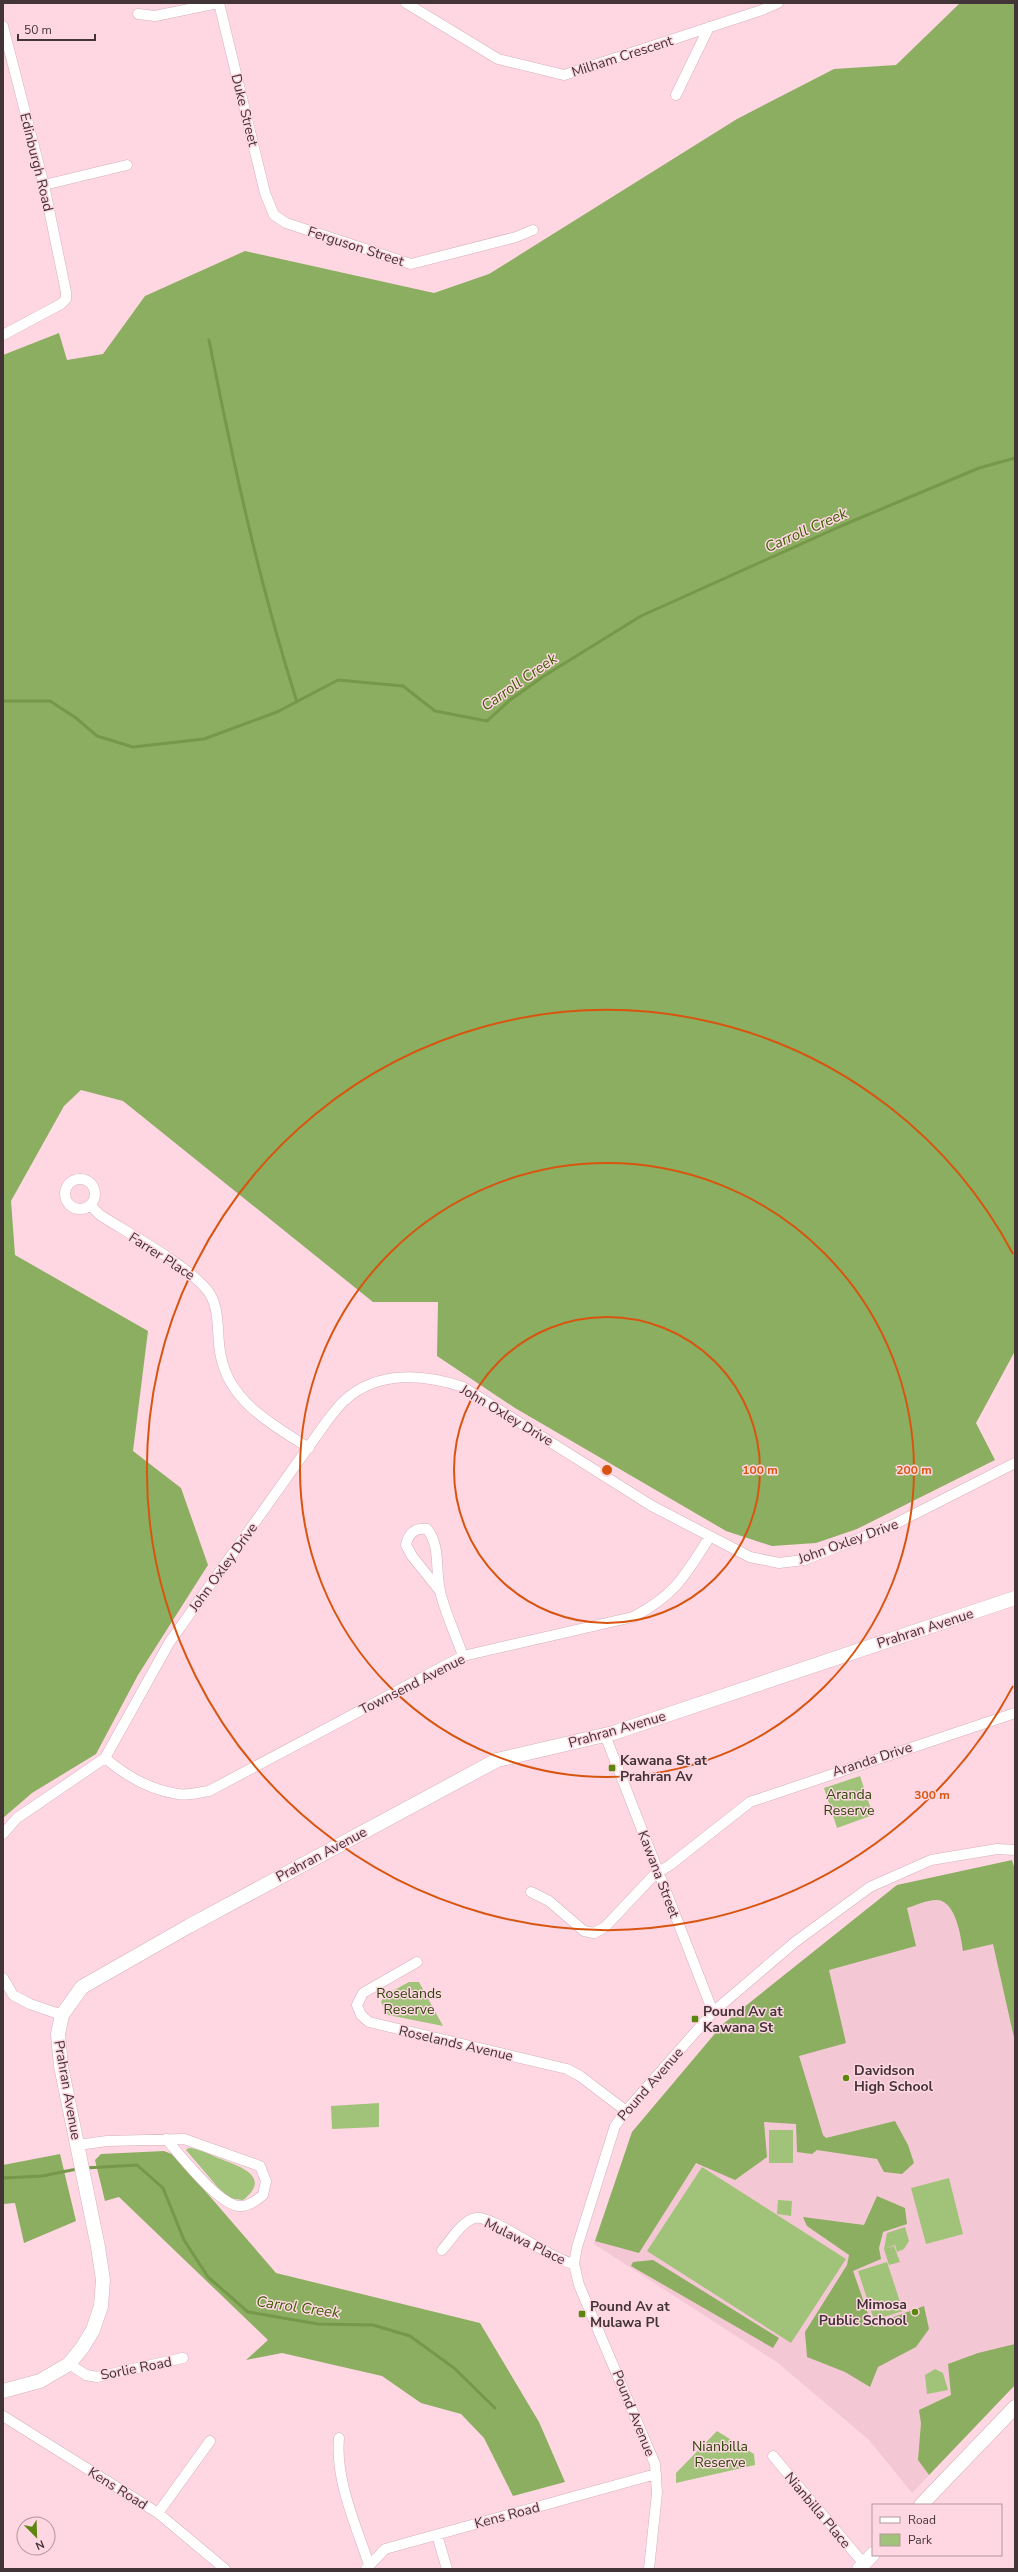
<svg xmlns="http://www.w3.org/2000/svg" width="1018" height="2572" font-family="'Nunito Sans',sans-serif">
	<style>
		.built { fill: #f4c7d4 }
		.green { fill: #a1c379 }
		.forest { fill: #8bae60 }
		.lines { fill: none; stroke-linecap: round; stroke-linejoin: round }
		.stream { stroke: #769849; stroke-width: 3 }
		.street-casing { stroke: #d5b0ba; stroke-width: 11 }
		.secondary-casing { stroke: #d5b0ba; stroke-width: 15 }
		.street { stroke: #fff; stroke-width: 10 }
		.secondary { stroke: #fff; stroke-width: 14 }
		.ring { fill: none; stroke: #d85510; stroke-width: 2 }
		.poi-dot { fill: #5d8611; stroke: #fed7e2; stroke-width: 1.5 }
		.labels { text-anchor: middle; stroke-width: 3; stroke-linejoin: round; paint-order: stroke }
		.street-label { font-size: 14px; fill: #433438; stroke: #fed7e2 }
		.poi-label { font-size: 14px; font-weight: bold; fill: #433438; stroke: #fed7e2; text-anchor: start }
		.park-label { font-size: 14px; fill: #2c4206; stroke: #fed7e2 }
		.water-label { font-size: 15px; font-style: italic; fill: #405f05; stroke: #fed7e2 }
		.centre { fill: #d85510; stroke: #fed7e2; stroke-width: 2 }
		.ring-label { font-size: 12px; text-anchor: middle; font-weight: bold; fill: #d85510; stroke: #fed7e2; stroke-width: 3; stroke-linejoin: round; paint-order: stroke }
	</style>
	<rect width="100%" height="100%" fill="#fed7e2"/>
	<path class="built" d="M1015,1871V2385L912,2493L869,2440L778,2363L594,2244L632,2132L723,2024L897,1885Z"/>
	<path class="green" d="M860,1776L873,1815L837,1828L824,1788Z
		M409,1982H419L443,2026L388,2015L381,2002L385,1995Z
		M379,2103V2127L332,2129L331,2106Z
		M769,2130H793V2163H769Z
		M188,2148C199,2148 210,2155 221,2159C241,2167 272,2177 243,2200L227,2198L186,2150Z
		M702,2167L846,2259L791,2343L647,2251Z
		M949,2178L963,2234L926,2244L911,2188Z
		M778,2200L792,2201L791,2216L777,2214Z
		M905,2227L909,2241L904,2249L897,2252L895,2245L884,2249L887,2233Z
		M894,2246L900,2262L889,2265L884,2249Z
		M887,2262L903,2311L874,2320L858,2271Z
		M935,2369L943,2373L948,2390L927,2394L925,2375Z
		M717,2431L754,2454L755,2465L676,2483V2473Z"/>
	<path class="forest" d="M960,3H1015V1351L976,1423L995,1460L857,1529L816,1543L772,1546L726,1531L515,1408L437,1356L438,1302H373L123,1101L81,1090L64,1106L11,1201L15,1255L148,1331L133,1451L181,1488L208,1565L138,1675L96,1754L32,1793L3,1818V355L59,333L67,360L103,354L145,296L245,251L434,293L489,274L737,119L834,69L896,65Z
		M1012,1860L1015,1870V2042L993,1944L963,1951C961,1937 956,1902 938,1900C929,1899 916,1905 907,1908L916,1946L829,1970L846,2043L799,2056L823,2135L826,2138L895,2121L908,2145L914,2163L902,2174L884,2172L877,2159L817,2150L812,2154L797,2152L796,2124L764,2122L767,2157L735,2180L696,2163L639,2253L595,2241L632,2132L723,2024L897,1885Z
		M164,2151L174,2155L276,2273L480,2323L539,2422L565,2482L513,2496L484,2438L461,2414L421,2403L382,2376L282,2353L246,2360L268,2340L119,2197L105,2201L95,2160L101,2154Z
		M60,2154L76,2221L24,2243L15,2203L3,2204V2165Z
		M877,2196L905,2208L907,2224L883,2232L879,2248L881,2259L853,2271L872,2325L924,2306L929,2329L916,2347L878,2367L870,2387L845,2372L807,2357L805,2332L847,2265L849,2255L807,2226L803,2217L864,2225Z
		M653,2260L779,2338L773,2348L631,2266L633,2262Z
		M1015,2344V2385L929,2475L918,2460L921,2423L919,2410L951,2395L948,2364L978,2353Z"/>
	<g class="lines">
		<path class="stream" d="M209,340C233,462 259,583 297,702
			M3,701H50L76,718L97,736L133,747L204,739L277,712L338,680L403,686L435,711L487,721L510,700L544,676L641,616L841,526L979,468L1015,458
			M85,2168L137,2165L163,2188L184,2240L208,2277L248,2312L318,2324L373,2325L410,2336L454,2368L495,2408
			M3,2178L42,2176L77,2169"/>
		<g class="street-casing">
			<path id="street" d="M219,3L265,193L274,215L286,223L411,264L516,237L533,230
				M406,3L498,59L564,75L762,10L778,3
				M138,14L155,16L218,3
				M3,26L44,185L66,292V299L61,304L3,335
				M676,95L709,27
				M44,185L127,165
				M65 1194a15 15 0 1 1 30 0a15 15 0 1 1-30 0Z
				M90,1205L100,1215C128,1233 193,1268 210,1294C221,1313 216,1336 221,1357C230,1402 273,1425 309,1448
				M440,1591L412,1556L406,1545C408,1534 415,1527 427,1529C441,1546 435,1571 440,1591C445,1613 456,1635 463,1656
				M605,1735L713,2012
				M105,1758C126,1776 150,1790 178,1794C188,1796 200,1792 209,1791L463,1656L633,1617C674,1596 685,1576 709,1538
				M3,1834L17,1818L105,1758L169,1643L327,1421C333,1414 338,1406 345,1400C378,1370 425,1374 463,1387L652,1506L750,1557L779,1563L804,1560L891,1526L1015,1463
				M531,1892L549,1901L584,1931L594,1933L605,1927L654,1875L670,1865L750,1802L1015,1713
				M417,1962L363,1993L357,2005L361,2015L369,2022L567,2069L580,2076L626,2111
				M3,1978L13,1995L30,2004L62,2015
				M78,2145L107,2141L184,2139L260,2166L266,2181L263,2195C257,2200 249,2206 241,2206C221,2208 180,2155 166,2139
				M442,2250C451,2240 462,2221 475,2218C492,2214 549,2259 574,2264
				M69,2364L86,2375L97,2377L183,2358
				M3,2416L158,2513L225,2569
				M339,2438C335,2480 356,2525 369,2565
				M773,2456L864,2564
				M158,2513L210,2441
				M437,2535L447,2569
				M366,2569L385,2549L656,2474
				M649,2569L657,2493L655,2464L579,2285L574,2264L577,2247L615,2126L626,2111L713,2012L795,1942L870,1887L931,1860L997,1849L1015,1850"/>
		</g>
		<g class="secondary-casing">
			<path id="secondary" d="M3,2391L40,2381L69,2364L82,2348L93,2330L101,2306L103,2280L98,2247L61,2066L58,2034L62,2015L82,1987L189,1926L497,1760L613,1733L1015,1598
				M921,2505L1015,2407
				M859,2569L873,2554"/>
		</g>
		<use href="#street" class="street"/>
		<use href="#secondary" class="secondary"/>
	</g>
	<g class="ring">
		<circle cx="607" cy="1470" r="153"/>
		<circle cx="607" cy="1470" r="307"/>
		<path d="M1013 1686A460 460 0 1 1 1013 1254"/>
	</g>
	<g class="poi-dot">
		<rect x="608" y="1764" width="8" height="8" rx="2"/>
		<rect x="691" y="2015" width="8" height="8" rx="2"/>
		<circle cx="846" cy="2078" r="4"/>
		<circle cx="915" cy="2312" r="4"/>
		<rect x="578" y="2310" width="8" height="8" rx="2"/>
	</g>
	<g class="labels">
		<g class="street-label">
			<text transform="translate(622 56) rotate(-18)" y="5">Milham Crescent</text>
			<text transform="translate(245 110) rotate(76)" y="5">Duke Street</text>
			<text transform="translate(37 162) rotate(76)" y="5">Edinburgh Road</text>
			<text transform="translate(356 246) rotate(18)" y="5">Ferguson Street</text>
			<text transform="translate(162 1256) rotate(33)" y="5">Farrer Place</text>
			<text transform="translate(507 1415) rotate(31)" y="5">John Oxley Drive</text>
			<text transform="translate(848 1541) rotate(-20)" y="5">John Oxley Drive</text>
			<text transform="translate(223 1567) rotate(-54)" y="5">John Oxley Drive</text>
			<text transform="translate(925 1628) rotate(-18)" y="5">Prahran Avenue</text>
			<text transform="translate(412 1684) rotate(-27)" y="5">Townsend Avenue</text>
			<text transform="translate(617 1729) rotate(-16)" y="5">Prahran Avenue</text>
			<text transform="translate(872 1759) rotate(-18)" y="5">Aranda Drive</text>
			<text transform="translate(321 1854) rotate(-28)" y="5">Prahran Avenue</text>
			<text transform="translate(659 1874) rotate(69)" y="5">Kawana Street</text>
			<text transform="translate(456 2043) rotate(13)" y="5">Roselands Avenue</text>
			<text transform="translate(650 2084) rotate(-49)" y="5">Pound Avenue</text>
			<text transform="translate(68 2090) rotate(80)" y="5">Prahran Avenue</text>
			<text transform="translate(525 2241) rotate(26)" y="5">Mulawa Place</text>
			<text transform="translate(136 2368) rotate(-11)" y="5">Sorlie Road</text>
			<text transform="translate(634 2413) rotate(68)" y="5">Pound Avenue</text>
			<text transform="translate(118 2488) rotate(32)" y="5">Kens Road</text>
			<text transform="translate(818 2510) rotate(50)" y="5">Nianbilla Place</text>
			<text transform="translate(507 2515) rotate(-15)" y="5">Kens Road</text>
		</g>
		<g class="poi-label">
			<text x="620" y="1765">Kawana St at<tspan x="620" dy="16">Prahran Av</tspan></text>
			<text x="703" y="2016">Pound Av at<tspan x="703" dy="16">Kawana St</tspan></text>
			<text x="854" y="2075">Davidson<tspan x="854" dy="16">High School</tspan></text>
			<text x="907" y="2309" text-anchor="end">Mimosa<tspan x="907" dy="16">Public School</tspan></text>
			<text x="590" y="2311">Pound Av at<tspan x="590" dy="16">Mulawa Pl</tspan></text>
		</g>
		<g class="park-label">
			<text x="849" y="1799">Aranda<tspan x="849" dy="16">Reserve</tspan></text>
			<text x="409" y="1998">Roselands<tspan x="409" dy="16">Reserve</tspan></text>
			<text x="720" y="2451">Nianbilla<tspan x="720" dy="16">Reserve</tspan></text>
		</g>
		<g class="water-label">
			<text transform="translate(806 530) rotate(-24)" y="5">Carroll Creek</text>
			<text transform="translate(519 682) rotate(-35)" y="5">Carroll Creek</text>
			<text transform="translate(298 2307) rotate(8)" y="5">Carrol Creek</text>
		</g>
	</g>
	<circle cx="607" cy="1470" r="6" class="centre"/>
	<g class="ring-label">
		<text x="760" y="1474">100 m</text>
		<text x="914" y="1474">200 m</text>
		<text x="932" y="1799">300 m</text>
	</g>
	<rect width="1018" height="2572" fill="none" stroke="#433438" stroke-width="8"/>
	<rect x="872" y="2504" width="130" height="52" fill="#fed7e2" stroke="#b3969e"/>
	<rect x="880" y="2517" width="20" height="6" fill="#ffffff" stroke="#b3969e"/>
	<text x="908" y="2524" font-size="12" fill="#433438">Road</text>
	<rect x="880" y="2534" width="20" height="12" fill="#a1c379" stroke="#b3969e"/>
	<text x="908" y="2544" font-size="12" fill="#433438">Park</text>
	<g transform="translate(36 2536) rotate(157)"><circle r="19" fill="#fed7e2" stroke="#b3969e"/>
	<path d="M0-3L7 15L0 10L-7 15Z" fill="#5d8611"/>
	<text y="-6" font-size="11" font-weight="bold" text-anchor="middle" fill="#433438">N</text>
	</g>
	<path d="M18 34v6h77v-6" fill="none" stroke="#433438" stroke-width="2"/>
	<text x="24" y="34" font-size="12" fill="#433438" stroke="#fed7e2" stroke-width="3" paint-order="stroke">50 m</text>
</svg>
